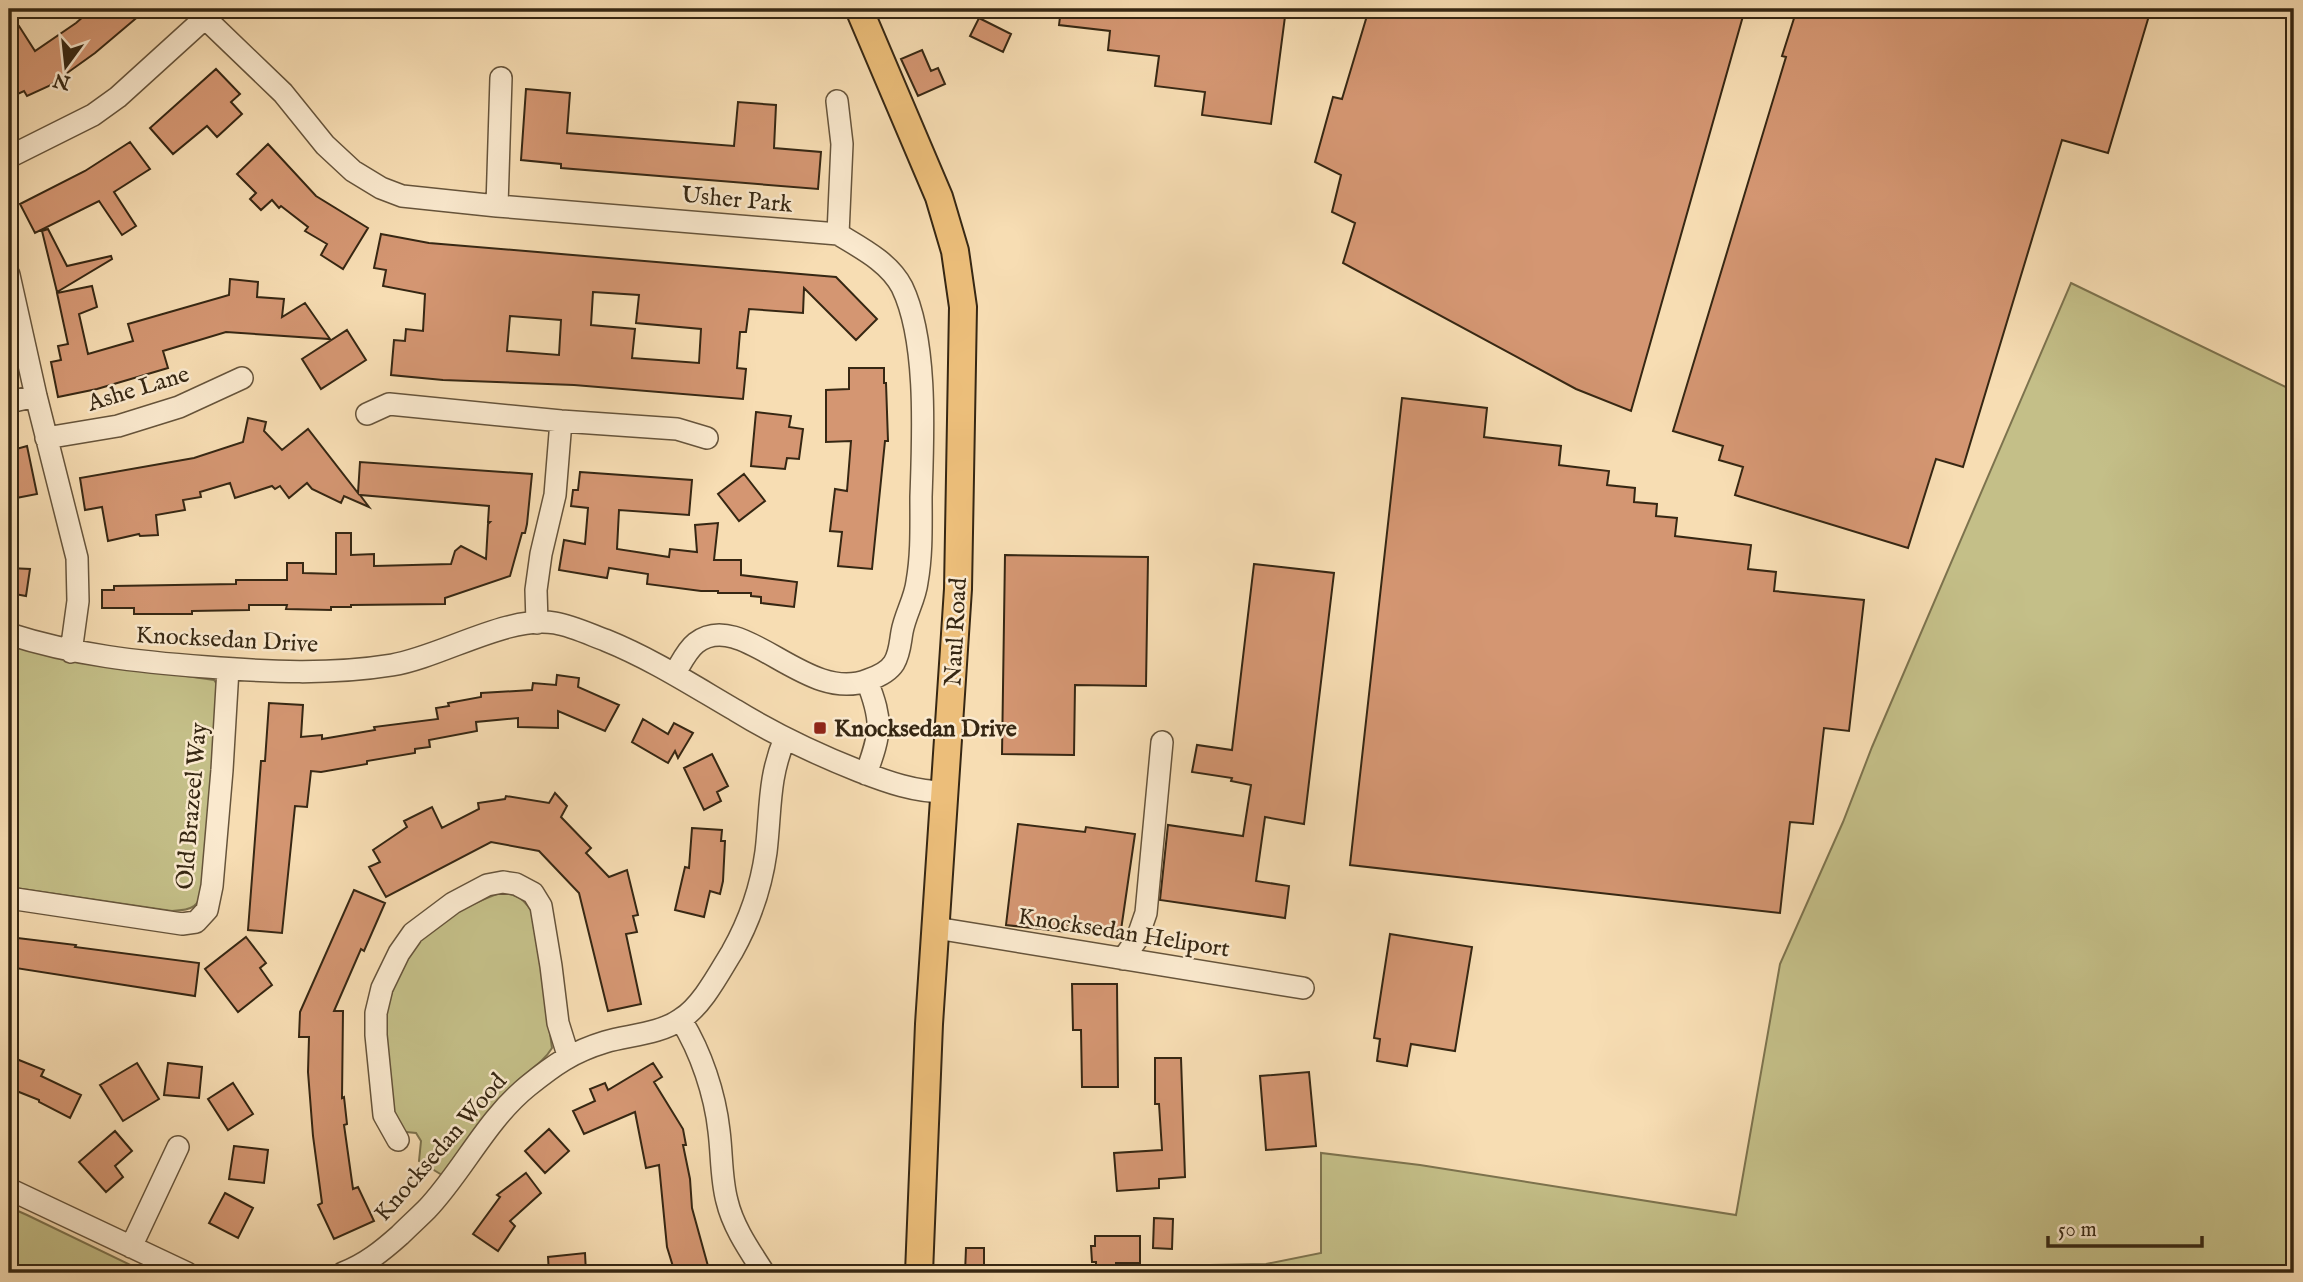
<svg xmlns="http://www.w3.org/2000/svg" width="2303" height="1282" font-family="'IM FELL English',serif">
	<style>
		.green { fill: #c4bf88; stroke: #7d734e; stroke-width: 2 }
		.building { fill: #d49672; stroke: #362713; stroke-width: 2; fill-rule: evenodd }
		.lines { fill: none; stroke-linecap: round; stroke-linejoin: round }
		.minor-casing { stroke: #66543b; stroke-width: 24 }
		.major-casing { stroke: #362713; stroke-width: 30 }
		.minor { stroke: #fae9ce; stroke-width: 21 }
		.major { stroke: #ecbe7a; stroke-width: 26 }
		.poi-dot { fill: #8f2418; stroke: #fae9ce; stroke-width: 2.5 }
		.labels { text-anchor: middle; stroke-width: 5; stroke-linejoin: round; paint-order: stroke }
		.street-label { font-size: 24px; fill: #362713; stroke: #fae9ce }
		.poi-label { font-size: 24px; font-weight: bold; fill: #362713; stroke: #fae9ce; text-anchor: start }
	</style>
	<rect width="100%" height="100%" fill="#f7ddb3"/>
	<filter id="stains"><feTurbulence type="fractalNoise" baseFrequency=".00286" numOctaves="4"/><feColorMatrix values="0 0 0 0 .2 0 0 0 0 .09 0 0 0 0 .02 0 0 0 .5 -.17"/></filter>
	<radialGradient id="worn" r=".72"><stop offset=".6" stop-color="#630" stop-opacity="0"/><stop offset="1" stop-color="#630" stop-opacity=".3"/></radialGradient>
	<path class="green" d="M2071,283L2294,391V1273H1154V1266L1266,1264L1321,1253V1153L1420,1165L1736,1215L1780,964L1843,822L1872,747Z
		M9,642L95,663L214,680L219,687L206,887C197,907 194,910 172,911L9,887Z
		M502,892C520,896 524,899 534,915L552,1048C543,1063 530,1069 517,1081C489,1110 466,1144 442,1175L419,1161L421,1141L416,1133L396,1131C392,1102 384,1069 383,1040C383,1008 402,954 426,933C448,914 476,902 502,892Z
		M9,1207L27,1215L147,1273H9Z"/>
	<path class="building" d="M92,9H147L95,53L49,86L27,96L24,91L9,98V32L19,26L35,51L76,23Z
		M1061,9H1286L1271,124L1202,115L1205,92L1155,86L1159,56L1108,50L1110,31L1059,25Z
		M1369,9H1745L1631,411L1576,389L1343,263L1355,223L1332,212L1341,175L1315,162L1333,97L1342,99Z
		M1797,9H2151L2108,153L2062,140L1963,467L1936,459L1908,548L1735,495L1743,467L1719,460L1723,446L1673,431L1786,57L1782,56Z
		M979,18L1011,34L1003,52L970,36Z
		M922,50L931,71L938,68L945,84L918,96L901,59Z
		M216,69L240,94L231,102L242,114L217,137L207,126L173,154L150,128Z
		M526,89L570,93L567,133L734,146L738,102L776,105L774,148L821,152L818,189L561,168V164L521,160Z
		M130,142L150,169L114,192L136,226L122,235L99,201L35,233L20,204L85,171Z
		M268,144L316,196L368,228L343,269L321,255L327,244L305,231L308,227L281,206L279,208L272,200L261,210L250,199L256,193L237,174Z
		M48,229L67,266L111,256L112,259L57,292L42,231Z
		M381,234L429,243L836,277L877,319L856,340L804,288L803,313L749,309L746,332H740L737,368L746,369L743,399L574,385L443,380L391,375L394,340L405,341L406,329L423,331L425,294L383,286L386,270L374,268ZM593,292L639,295L636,323L701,329L699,363L632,358L635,329L591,325ZM510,316L561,320L559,355L507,351Z
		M230,279L258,282L257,297L284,299L282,317L305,303L330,339L226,332L163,351L168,368L97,389L58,397L51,362L61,360L58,346L68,344L57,293L92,286L97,307L79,314L88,354L133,341L128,324L229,295Z
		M347,330L366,360L321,389L302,359Z
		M849,368H884V383H886L888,441H885L872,569L838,566L842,532L830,531L835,489L847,491L851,441L826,442V390L849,389Z
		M1402,398L1487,408L1484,437L1561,446L1559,465L1609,471L1607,485L1635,488L1634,502L1657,504L1656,516L1677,518L1675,536L1751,545L1748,569L1776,572L1774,591L1864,600L1849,731L1824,728L1813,824L1790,822L1780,913L1350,865Z
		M756,412L791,416L789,427L803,429L799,459L787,458L785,469L751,466Z
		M248,418L266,422L264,431L282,450L308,429L358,493L360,462L532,474L527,524L525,533H522L510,576L445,598V604L351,605V607H331V610L286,609L287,605H249V610L192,611V614H134V608H102V590H114V586L236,584V580H287V563H303V573L336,574V533H351V555L374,554V566L451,564L455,551L461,546L486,559L488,524L490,522H488L489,506L360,495L369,507L344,496L341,503L312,489L307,483L289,498L280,486L275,489L272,486L235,498L230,483L200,492L201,497L183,500L185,510L156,515L158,535L140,536L139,534L108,541L102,507L85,510L80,478L194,458L243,442Z
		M27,446L37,494L11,499L9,490V451Z
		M580,472L692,480L689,515L619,510L617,549L669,557L670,549L697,552L695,525L718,523L714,560H741V575L797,582L794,607L761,603V597L751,596V593H718V591H701L647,584L648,574L609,568L607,578L559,570L564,540L585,544L588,508L571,506L573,490H578Z
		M744,474L765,501L739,521L718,494Z
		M1005,555L1148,557L1146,686L1075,685L1074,755L1002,754Z
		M1254,564L1334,573L1304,824L1265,817L1256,881L1289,886L1285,918L1160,900L1168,825L1243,836L1251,785L1231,781L1232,778L1192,772L1197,745L1232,750Z
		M9,568L30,569L26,596L9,593Z
		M557,675L579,678L578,687L619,705L605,731L558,711V728L518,727V718L476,722L477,731L429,740L430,747L415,749V753L367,761V764L321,772L311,771L307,807L295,806L282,933L248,930L261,761H265L269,703L303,705L301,737L322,735V739L375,730L374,727L438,719L436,708L449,706L448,703L481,697V693L532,690L533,683L556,685Z
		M643,719L668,734L674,723L693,733L678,758L675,751L668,763L632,742Z
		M712,754L728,786L717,792L721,801L704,810L684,768Z
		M555,793L567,806L561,817L591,848L586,853L609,877L627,870L638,915L633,916L637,932L626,934L641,1004L608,1011L579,893L539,851L491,842L386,897L369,867L380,862L373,850L407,827L404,821L432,807L442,828L479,809L478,803L505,799L506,796L549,803Z
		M1018,824L1085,832L1086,827L1135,834L1121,930L1069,922L1067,932L1006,925Z
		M692,828L722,830L721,841H725L723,881L720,894L710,891L704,917L675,910L685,867L689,868Z
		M354,890L385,903L364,951L361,949L334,1011H343L342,1098L344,1097L347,1124L344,1125L353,1189L358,1187L374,1221L334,1239L318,1205L322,1203L313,1136L308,1072L309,1037H299L300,1012Z
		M1390,934L1472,947L1455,1051L1411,1044L1407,1066L1377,1061L1380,1039L1374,1038Z
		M9,937L76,945L75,947L199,963L195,996L9,967Z
		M246,937L266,963L260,968L272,985L238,1012L205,969Z
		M1072,984H1117L1118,1087H1082L1081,1030H1073Z
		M9,1056L44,1070L41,1076L81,1095L70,1118L39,1102V1100L9,1088Z
		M1155,1058H1181L1185,1177L1159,1179V1188L1117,1191L1114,1153L1162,1150L1159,1104H1155Z
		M137,1063L159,1099L123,1121L100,1085Z
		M168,1063L202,1067L199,1098L164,1095Z
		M653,1063L662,1077L654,1082L683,1129L686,1145H683L690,1179L692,1208L708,1266L682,1273H675L667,1247L659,1165L646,1168L635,1112L584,1134L573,1111L595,1101L590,1089L605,1083L608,1090Z
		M1309,1072L1316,1146L1266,1150L1260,1076Z
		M233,1083L253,1114L228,1130L208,1099Z
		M549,1129L569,1151L545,1173L525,1151Z
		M115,1131L132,1151L115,1166L123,1177L106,1192L79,1162Z
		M234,1146L268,1150L264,1183L229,1179Z
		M526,1173L541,1193L510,1221L515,1226L498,1251L473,1234L500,1197L497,1195Z
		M225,1193L253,1208L238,1238L209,1223Z
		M1154,1218L1173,1219L1172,1249L1153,1248Z
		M1095,1236H1140V1263H1116V1271H1096V1262H1092L1091,1246H1095Z
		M966,1248H984V1273H965Z
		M585,1253L586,1273H549L548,1257Z"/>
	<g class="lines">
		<g class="minor-casing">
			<path id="minor" d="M837,101L842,144L838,234
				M9,157L93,115L118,97L205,18L283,93L325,145L353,171L381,188L402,196L497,206L838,234C861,248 889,262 902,287C928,341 923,437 921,497C921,525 922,554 917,582C915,599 905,615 902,632C900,643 900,653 894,663C889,671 877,677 868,680C806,705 742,607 696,643C687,650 681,663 675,673
				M497,206L501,78
				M9,275L36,396L77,558L78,601L71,652
				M9,402L36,396
				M367,414L389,404L561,421L677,429L707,438
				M46,438L118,426L179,407L242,378
				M537,623L536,590L541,554L555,495L561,421
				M9,634C74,655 139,662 207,667C269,672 330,675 392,665C441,657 507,615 555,623C572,626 589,634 605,640C652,659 692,685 735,710C774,734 816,754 859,771C887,782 915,792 946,792
				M866,774C881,732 883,722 867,681
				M9,898L182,924L196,922L207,910L212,886L222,770L228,669
				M936,928L1303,988
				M1123,959L1137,939L1146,913L1162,742
				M681,1020C701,1052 715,1094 719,1131C722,1154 721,1179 727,1201C733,1227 750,1251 764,1273
				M398,1140L384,1115L376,1035V1013L382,988L399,953L413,933L453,903L487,885L503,882L516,884L533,893L541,906L551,966L558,1023L568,1055
				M9,1189L187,1273
				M131,1247L178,1147
				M343,1273C366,1264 382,1251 400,1235C409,1226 418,1218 427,1209C463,1171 486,1120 528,1086C554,1065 572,1052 605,1042C629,1035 660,1034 681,1019C702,1006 719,973 732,952C750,920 761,888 766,852C771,810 768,778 785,738"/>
		</g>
		<g class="major-casing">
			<path id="major" d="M859,9L939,197L955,251L963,307L958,589L929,1024L919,1273"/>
		</g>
		<use href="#minor" class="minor"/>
		<use href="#major" class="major"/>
	</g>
	<rect class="poi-dot" x="813" y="721" width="14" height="14" rx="3.5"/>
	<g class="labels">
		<g class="street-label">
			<text transform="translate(737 199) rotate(5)" y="8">Usher Park</text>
			<text transform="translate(138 388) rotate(-17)" y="8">Ashe Lane</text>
			<text transform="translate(955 632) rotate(-87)" y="8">Naul Road</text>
			<text transform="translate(227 639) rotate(3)" y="8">Knocksedan Drive</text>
			<text transform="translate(191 806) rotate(-85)" y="8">Old Brazeel Way</text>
			<text transform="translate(1124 932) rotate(9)" y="8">Knocksedan Heliport</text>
			<text transform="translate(440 1147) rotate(-49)" y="8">Knocksedan Wood</text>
		</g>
		<g class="poi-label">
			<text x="834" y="736">Knocksedan Drive</text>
		</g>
	</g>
	<rect width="2303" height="1282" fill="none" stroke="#f7ddb3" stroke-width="35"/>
	<rect x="10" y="10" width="2282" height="1261" fill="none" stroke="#362713" stroke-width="3.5"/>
	<rect x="18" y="18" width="2268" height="1247" fill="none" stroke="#362713" stroke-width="2"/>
	<g transform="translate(66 66) rotate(195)" stroke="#fae9ce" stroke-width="5" paint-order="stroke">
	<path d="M0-5L12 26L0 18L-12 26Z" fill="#362713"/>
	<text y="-10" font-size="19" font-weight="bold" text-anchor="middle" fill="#362713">N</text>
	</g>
	<path d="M2048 1236v10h154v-10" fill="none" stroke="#362713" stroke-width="3.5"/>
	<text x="2058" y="1236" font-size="21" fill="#362713" stroke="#fae9ce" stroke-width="5" paint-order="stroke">50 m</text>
	<rect width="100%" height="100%" filter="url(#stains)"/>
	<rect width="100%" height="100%" fill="url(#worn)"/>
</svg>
